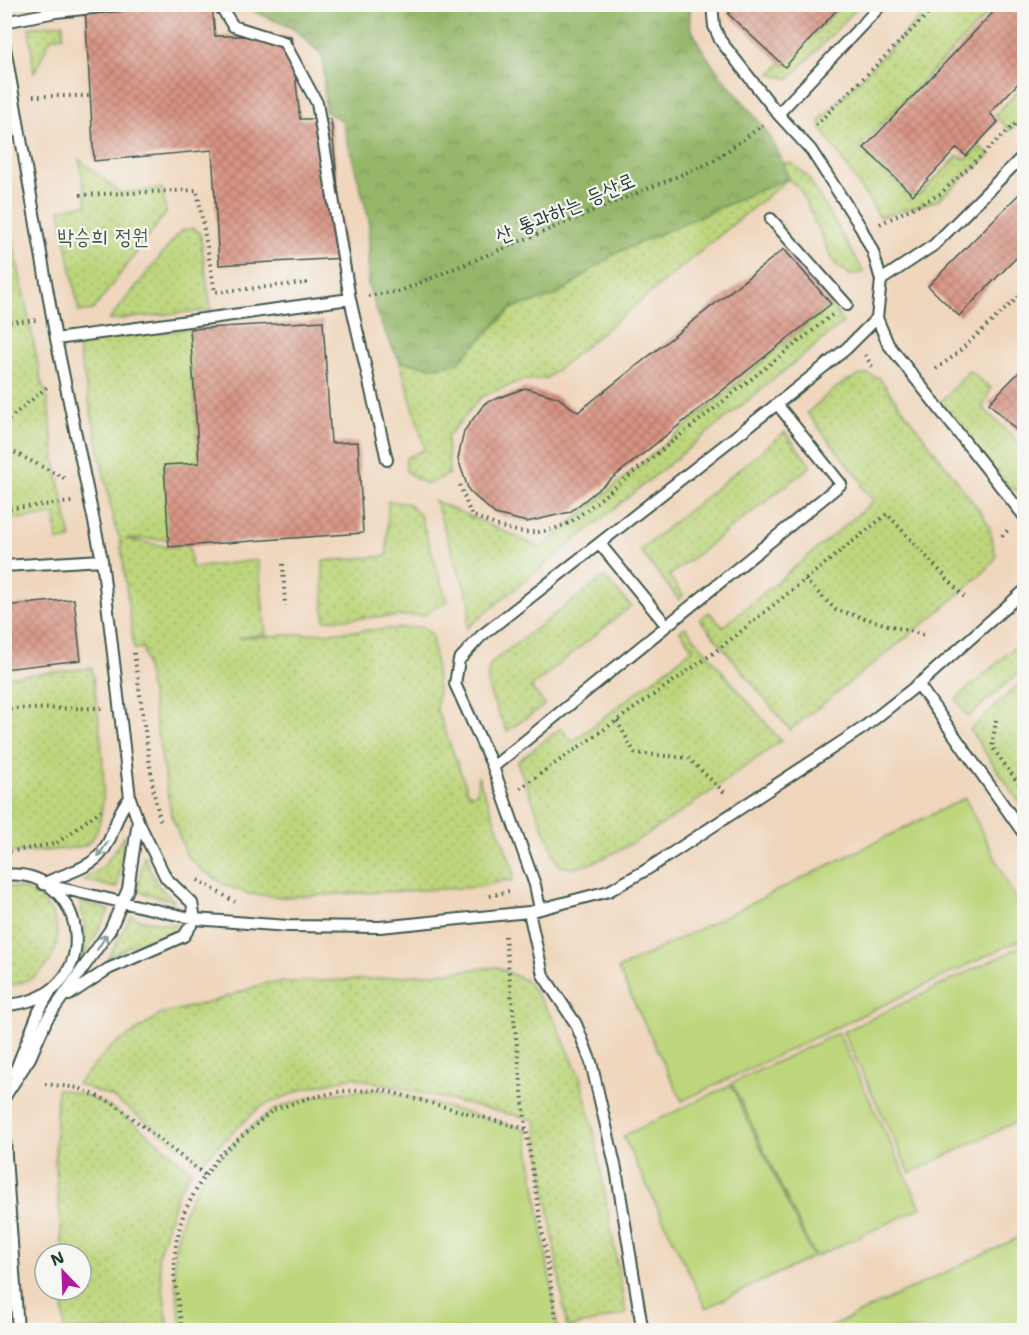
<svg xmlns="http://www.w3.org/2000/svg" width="1029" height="1335" font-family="'Shantell Sans','Poor Story',sans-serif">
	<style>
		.built { fill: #efd6bc; fill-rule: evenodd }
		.green { fill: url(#green-dots); stroke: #6e8a58; stroke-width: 1.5 }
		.forest { fill: url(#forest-crowns); stroke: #5a7a50; stroke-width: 1.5 }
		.pitch { fill: #bdd67b; stroke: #6e8a58; stroke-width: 1.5 }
		.building { fill: url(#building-cross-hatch) }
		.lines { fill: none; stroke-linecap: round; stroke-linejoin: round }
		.lane-casing { stroke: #3f574d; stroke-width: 14 }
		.path { stroke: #3f574d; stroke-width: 4; stroke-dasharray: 1.5 4.5; stroke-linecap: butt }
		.lane { stroke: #fff; stroke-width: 10 }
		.oneway { stroke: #8f9e9a }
		.labels { text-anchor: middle; stroke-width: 4.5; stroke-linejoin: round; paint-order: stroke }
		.street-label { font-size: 21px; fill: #1f3d34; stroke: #f6f6f2 }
		.park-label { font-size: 21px; fill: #3f5c42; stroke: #f6f6f2 }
	</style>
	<defs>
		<pattern id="green-dots" width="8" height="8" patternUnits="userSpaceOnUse" patternTransform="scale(1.5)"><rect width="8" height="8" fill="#bdd67b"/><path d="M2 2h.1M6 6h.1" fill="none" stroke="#99af66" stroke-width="1.8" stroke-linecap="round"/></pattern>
		<pattern id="forest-crowns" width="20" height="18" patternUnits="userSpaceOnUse" patternTransform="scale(1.5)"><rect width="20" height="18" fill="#96b76b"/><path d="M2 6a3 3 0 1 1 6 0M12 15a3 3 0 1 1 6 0" fill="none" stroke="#7a9659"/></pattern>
		<pattern id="building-cross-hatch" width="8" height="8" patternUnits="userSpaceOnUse" patternTransform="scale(1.5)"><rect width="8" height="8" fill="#d89382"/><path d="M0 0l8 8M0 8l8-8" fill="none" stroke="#af796b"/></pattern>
	</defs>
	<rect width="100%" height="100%" fill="#f6f6f2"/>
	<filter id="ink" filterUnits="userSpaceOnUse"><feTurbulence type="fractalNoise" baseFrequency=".0167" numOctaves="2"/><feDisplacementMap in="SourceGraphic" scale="12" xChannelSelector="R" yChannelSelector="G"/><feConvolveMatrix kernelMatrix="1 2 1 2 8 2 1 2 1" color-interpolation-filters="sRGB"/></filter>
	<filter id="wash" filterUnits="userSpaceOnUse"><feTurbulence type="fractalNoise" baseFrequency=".008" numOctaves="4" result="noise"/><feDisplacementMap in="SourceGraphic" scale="24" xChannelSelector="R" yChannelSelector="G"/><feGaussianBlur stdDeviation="1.35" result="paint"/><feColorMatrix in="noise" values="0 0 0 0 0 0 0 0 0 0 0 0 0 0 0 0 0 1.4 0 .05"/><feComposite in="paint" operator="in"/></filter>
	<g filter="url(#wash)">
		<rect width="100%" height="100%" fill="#f4ebdb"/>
		<path class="built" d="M5,5H1024V1330H5ZM45,1254H81V1290H45Z"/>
		<path class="green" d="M842,5H860L789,79L771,74L781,63L785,66Z
			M932,5H996L860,147L908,194L919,195L958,156L966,159L981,147L990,155L938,200L880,217L821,128L820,120Z
			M63,23V36L51,38L34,73L29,28Z
			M1024,85V116L1010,131L995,115Z
			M79,159L120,193L162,188L166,213L93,310L79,312L60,210L87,204Z
			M784,163H792L807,176L864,272L850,275L834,263L800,189L788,179L547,378L520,381L481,397L447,437L449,474L426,485L406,471V458L425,449L400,362L435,367L456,363L512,308L555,296L616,253L787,178Z
			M4,169L11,232L42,384L47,395L56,466L71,539L57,541L55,515L5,520Z
			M193,228L200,233L211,310L109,320L181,231Z
			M831,304L843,323L467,628L470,603L435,501L541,548Z
			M190,329L199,463L164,465L169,539H125L169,547L189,545L192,568L258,560L266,634L238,638L422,627L432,635L438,688L437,710L469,794L477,793L478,776L514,871L512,882L505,880L479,887L285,897L248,894L224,884L200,869L186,854L171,813L143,648L134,649L120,538L115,527L78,348L91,340Z
			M969,371L991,388L983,408L1024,447V493L1009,487L937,406Z
			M868,374L879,378L982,514L989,526L996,557L986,570L937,613L790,730L700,619L709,612L723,627L874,501L861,486L863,483L807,413C825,398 844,376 868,374Z
			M785,432L811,466L669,576L683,595L679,600L640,550Z
			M388,501L409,504L420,515L447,601L424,615L324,620L323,561L387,556Z
			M604,577L631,606L531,687L545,705L507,731C498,711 479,682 492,662Z
			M685,627L781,741C739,770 616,867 570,868C566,868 562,866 558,864L517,762L561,728L572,742L693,649L680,631Z
			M1015,647L1024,657V668L968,717L956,699Z
			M92,668C96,706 119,822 86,845C78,850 18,852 5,853V677Z
			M1024,679V711L1020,734L1024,748V809L970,730Z
			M125,835L117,888L83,880L104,866Z
			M144,856L156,883L174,901L137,891Z
			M5,886C74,890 75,979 5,986Z
			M80,902L109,910L83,959L85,930Z
			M132,915L138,919L186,927L127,947L107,960Z
			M497,967L527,981L555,1021L580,1077L595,1137L626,1314L567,1328L535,1120L353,1077L304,1089L260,1107L201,1162L112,1097L77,1084L110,1048L163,1013L212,1002L265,983L374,979Z
			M57,1089C111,1095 151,1138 192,1171L178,1191L158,1256L169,1330H64L63,1290H81V1254H63L55,1159Z"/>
		<path class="forest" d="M240,5H691C690,12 688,21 691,27C712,82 774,119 788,178L616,253L555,296L512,308L457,363L435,367L400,362L382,326L368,285L369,219L342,121L325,111L323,56L294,29Z"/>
		<path class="pitch" d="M965,798L1024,916V938L682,1101L618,969Z
			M1024,945V1118L910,1173L843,1032Z
			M838,1033L921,1208L815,1257L732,1083Z
			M731,1085L813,1257L706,1308L623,1136Z
			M383,1090L526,1129L558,1330H182C178,1301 172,1274 176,1244C183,1195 216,1155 254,1125C261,1120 268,1113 276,1109C311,1094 346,1091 383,1090Z
			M1024,1235V1330H824Z"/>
		<g id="blocks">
			<path class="building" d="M102,4H212L215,36H291L300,119H331L345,258L219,265L212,150L94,161L85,7Z
				M736,4H842L785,67L728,14Z
				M1001,4H1024V77L990,113L998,122L966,156L957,148L913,195L864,148Z
				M1024,189V250L959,316L928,286Z
				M784,249L831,304L570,512L527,522L495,514L469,491L458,459L464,431L485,403L525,388L557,397L578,412Z
				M323,321L331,443L358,442L363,533L169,547L164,465L199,463L190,329Z
				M1024,367V438L989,403Z
				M74,599L81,660L4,669V606Z"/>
		</g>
	</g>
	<g filter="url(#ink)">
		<use href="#blocks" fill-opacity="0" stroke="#3f574d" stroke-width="1.5"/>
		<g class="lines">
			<g class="lane-casing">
				<path id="lane" d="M212,4L223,10L233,26L284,42L317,103L350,299L387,460
					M4,22L56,12L129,4
					M4,42L56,339L102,560L130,798L138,821L128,889L110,930L47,1019L30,1058L4,1098
					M778,114L882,4
					M771,219L847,305
					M881,280L934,245L1024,155
					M877,318L888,344L1024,516
					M56,339L350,299
					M600,544L667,626
					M4,566L102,560
					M918,684L1024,834
					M493,767L841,484L777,404
					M4,875C90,866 109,1000 4,1005
					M43,884L195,919L288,926L380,927L529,912L609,891L646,870L863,728L925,679L1024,591
					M43,884C60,875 85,870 99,856C115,839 114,814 130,798
					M540,909L535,885L493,767L455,684L459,660L481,636L777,404L846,349L877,318L881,280L873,252L860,226L811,150L778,114L720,40L714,26L712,4
					M529,912L543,975L576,1024L591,1062L616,1169L642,1327
					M69,995L108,969L184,936L195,919L192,903L166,878L138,821
					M14,1074L39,1011L50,992
					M4,1127L18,1330"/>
			</g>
			<path class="path" d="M33,96H90
				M816,125L938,4
				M80,195L197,190L215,292L306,283L307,288
				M880,224L940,194L1024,116
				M368,296L400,291L712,162L763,125
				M4,322L36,320
				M865,355L873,368
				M936,369L954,356L1024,292
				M4,423L47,387
				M4,447L68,480
				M460,485L471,515C509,531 531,541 571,522L832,315
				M4,509L72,502
				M1002,536L1010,528
				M283,564L285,606
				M805,580L836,610L923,635
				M134,653L154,794L161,823
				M4,709L103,708
				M996,720L992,747L1024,791
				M617,721L635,753L688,758L724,792
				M520,788L715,652L887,514L966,599
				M4,853L57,843L101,810
				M198,880L235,902
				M490,896L513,890
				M505,936L526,1129L558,1330
				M45,1084L79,1088L113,1103L205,1175
				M182,1330L174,1275L176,1242L184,1212L201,1181L220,1155L273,1110L309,1098L342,1091L383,1090L526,1129"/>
			<use href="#lane" class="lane"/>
		</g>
		<defs><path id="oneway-shaft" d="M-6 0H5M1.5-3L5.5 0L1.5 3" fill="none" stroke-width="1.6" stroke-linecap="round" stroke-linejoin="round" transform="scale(1.5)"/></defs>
		<g class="oneway">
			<use href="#oneway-shaft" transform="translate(103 849) rotate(124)"/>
			<use href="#oneway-shaft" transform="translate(102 942) rotate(-58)"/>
		</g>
	</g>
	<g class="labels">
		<g class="street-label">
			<text transform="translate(565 208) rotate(-23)" y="7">산 통과하는 등산로</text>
		</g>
		<g class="park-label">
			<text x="103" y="244">박승희 정원</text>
		</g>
	</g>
	<rect width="1029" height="1335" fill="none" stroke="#f6f6f2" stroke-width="24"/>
	<g transform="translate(63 1272) rotate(337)"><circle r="28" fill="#f6f6f2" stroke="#a0aca6" stroke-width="1.5"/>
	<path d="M0-4.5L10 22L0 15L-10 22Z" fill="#b5179e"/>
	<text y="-9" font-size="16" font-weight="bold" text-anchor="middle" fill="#1f3d34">N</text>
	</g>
</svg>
